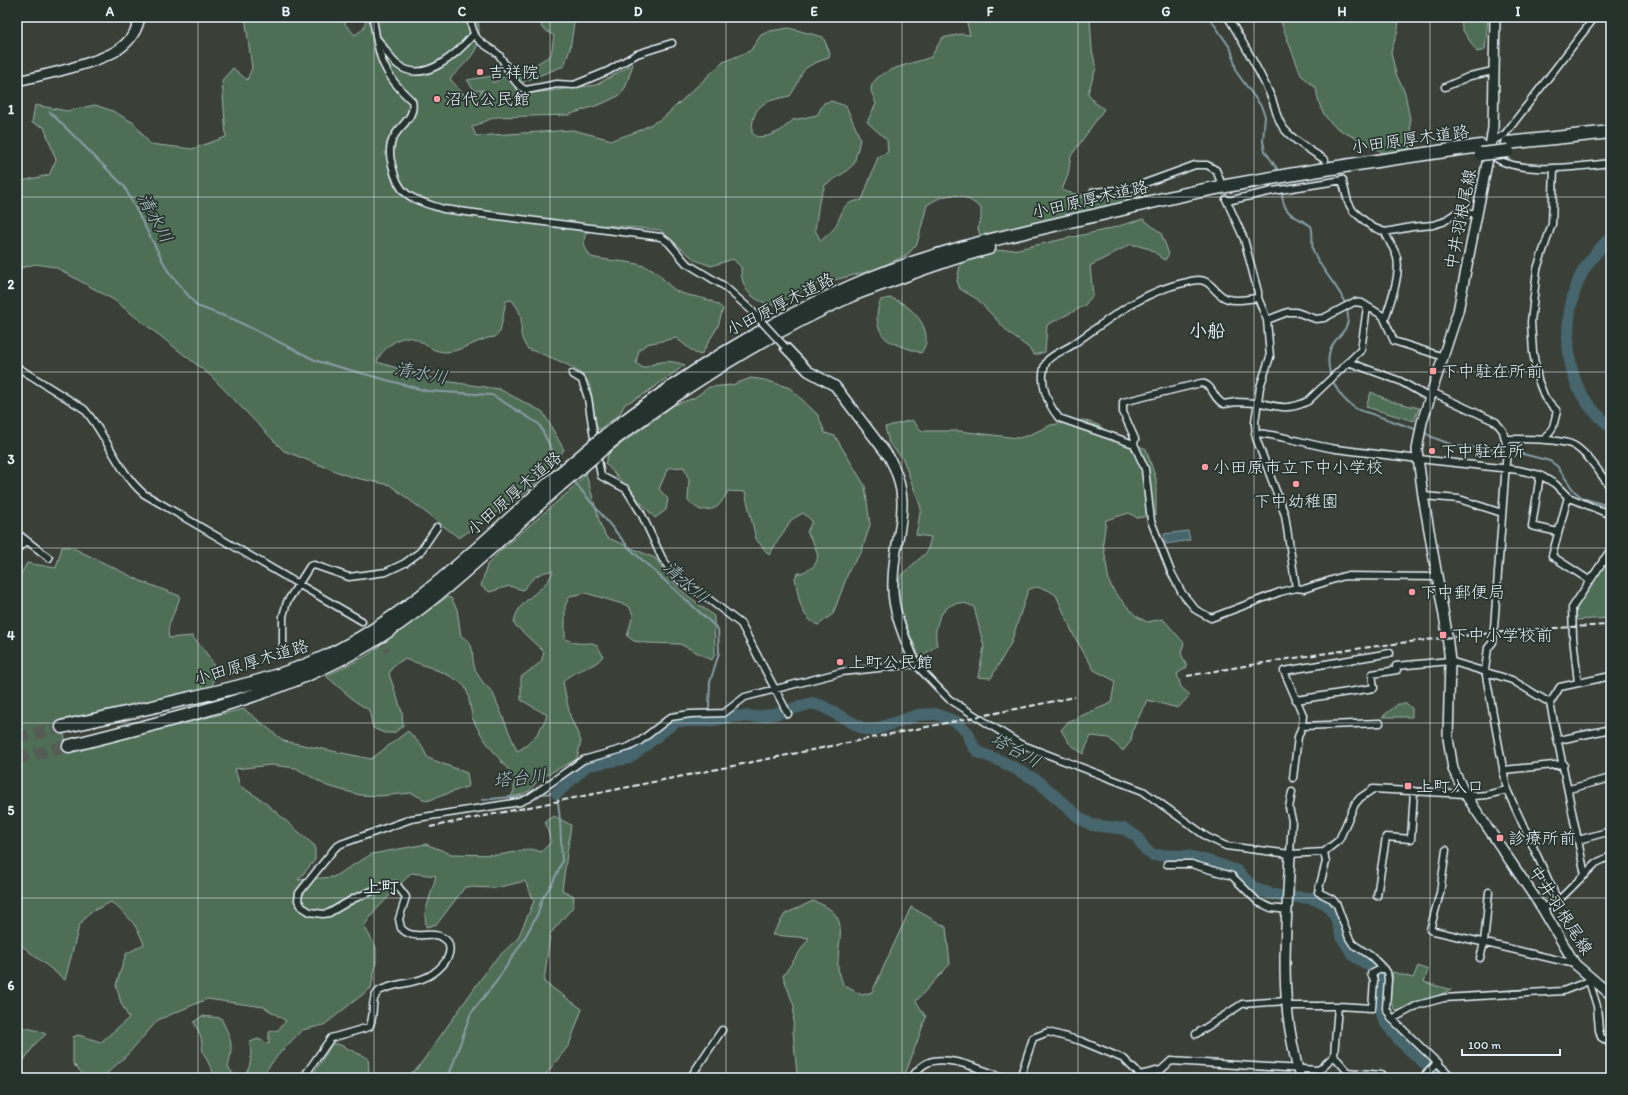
<svg xmlns="http://www.w3.org/2000/svg" width="1628" height="1095" font-family="Itim,'Klee One',sans-serif">
	<style>
		.green { fill: #506e57; stroke: #9cb0a8 }
		.water { fill: #46656c; stroke: #879da4 }
		.lines { fill: none; stroke-linecap: round; stroke-linejoin: round }
		.stream { stroke: #879da4; stroke-width: 2 }
		.river { stroke: #46656c; stroke-width: 12 }
		.street-tunnel { stroke: #545b55; stroke-width: 6; stroke-dasharray: 6 3; stroke-linecap: butt }
		.highway-tunnel { stroke: #545b55; stroke-width: 12; stroke-dasharray: 12 6; stroke-linecap: butt }
		.street-casing { stroke: #e8f1f8; stroke-width: 9 }
		.secondary-casing { stroke: #e8f1f8; stroke-width: 12 }
		.highway-casing { stroke: #e8f1f8; stroke-width: 15 }
		.street { stroke: #26332d; stroke-width: 6 }
		.secondary { stroke: #26332d; stroke-width: 9 }
		.highway { stroke: #26332d; stroke-width: 12 }
		.rail { stroke: #e8f1f8; stroke-width: 2; stroke-dasharray: 6 3; stroke-linecap: butt }
		.street-bridge-casing { stroke: #e8f1f8; stroke-width: 9; stroke-linecap: butt }
		.highway-bridge-casing { stroke: #e8f1f8; stroke-width: 15; stroke-linecap: butt }
		.street-bridge { stroke: #26332d; stroke-width: 6 }
		.highway-bridge { stroke: #26332d; stroke-width: 12 }
		.grid { fill: none; stroke: #e8f1f8; stroke-width: 1; stroke-opacity: 0.55 }
		.poi-dot { fill: #ff9aa2; stroke: #26332d; stroke-width: 1.5 }
		.labels { text-anchor: middle; stroke-width: 3.5; stroke-linejoin: round; paint-order: stroke }
		.poi-label { font-size: 17px; fill: #e8f1f8; stroke: #26332d; text-anchor: start }
		.street-label { font-size: 17px; fill: #e8f1f8; stroke: #26332d }
		.water-label { font-size: 18px; font-style: italic; fill: #afc0c7; stroke: #26332d }
		.neighbourhood-label { font-size: 18px; font-weight: bold; fill: #e8f1f8; stroke: #26332d }
		.neatline { fill: none; stroke: #e8f1f8; stroke-width: 1.5 }
		.grid-label { font-size: 13px; text-anchor: middle; font-weight: bold; fill: #e8f1f8 }
	</style>
	<rect width="100%" height="100%" fill="#3a4038"/>
	<filter id="ink" filterUnits="userSpaceOnUse"><feTurbulence type="fractalNoise" baseFrequency=".025" numOctaves="2"/><feDisplacementMap in="SourceGraphic" scale="8" xChannelSelector="R" yChannelSelector="G"/><feConvolveMatrix kernelMatrix="1 2 1 2 8 2 1 2 1" color-interpolation-filters="sRGB"/></filter>
	<g filter="url(#ink)">
		<path class="green" d="M245,17H347L345,24L355,35L363,29L367,17H477C485,50 470,57 450,79L469,100L484,90L475,91L467,80L492,76L493,83L515,70L535,65L551,55L554,36L541,27L542,20L545,17H575L570,49L564,66L525,81L517,89L525,94L596,85L633,64L626,86L620,95L604,103L568,115L495,117L472,127L476,136L573,130L612,140L636,132L663,118L723,62L750,51L761,35L770,31L789,28L823,37L830,53L829,58C794,69 807,72 790,96C766,101 752,103 752,133L757,137L768,136L780,131L793,120L817,115L824,103L831,101L846,106L860,138L859,144L854,164L844,173L825,185L819,202L815,230L821,241C826,236 833,231 836,225C845,208 841,203 862,200L878,157L888,152L887,140L867,122L876,104C875,100 871,93 871,89C872,70 916,63 931,57L942,38L961,34L970,35L967,23L969,17H1090L1092,50L1096,68L1088,93L1094,102L1104,109L1071,156L1068,175L1062,190C1088,201 1121,193 1148,190L1146,195C1092,212 1036,223 980,235L978,228L981,219V208C961,192 949,191 927,205L917,244L908,254L874,270L814,285L774,305C751,301 741,289 741,267L733,259L711,266L695,260L660,230L605,225L586,233C582,242 585,249 591,257C611,262 633,260 652,269C662,275 669,289 681,293C696,298 711,297 723,309L718,326L701,355L695,353L676,338L647,344L639,350L636,363L643,368C660,361 667,359 685,365L643,395L625,404L619,415L598,430C593,415 594,399 589,384C583,367 544,355 528,349C516,334 524,328 520,314C519,309 514,304 512,300L506,301L500,332L495,337L488,338C475,342 460,351 447,352C422,353 417,324 390,345C384,350 379,355 377,362L437,380L499,389L543,412L564,450L532,488L459,538L390,485L351,477L284,451L210,375L114,300L55,267L35,264L17,269V182L49,175L56,160L44,127L32,123L35,105L67,111L95,105L113,111L134,123L150,144L192,149L226,137L222,80L233,68L247,80L252,68Z
			M1281,17H1399L1398,30L1391,52L1396,74L1405,93L1410,119L1411,140L1409,149L1384,154C1352,130 1322,136 1316,88L1301,75L1282,25Z
			M1461,17H1488L1485,50L1477,52L1462,29Z
			M1143,219L1161,233L1169,254L1165,260L1150,249L1131,244L1090,266L1093,295L1084,306L1047,325L1045,352L1034,355L1029,348L1010,334L977,299L960,289L957,281L960,265L968,257L995,251L1018,249L1105,230Z
			M890,298C907,302 928,322 926,341C926,345 923,350 921,353C911,349 900,347 891,342C876,335 874,313 881,300Z
			M751,378L765,380L790,388L818,415L825,433L835,436L865,486L870,525L861,553L850,568L833,614L818,625C799,617 799,597 795,578L797,574C826,566 819,552 807,532L812,521L803,513L791,520L769,555L756,539L745,492L728,491C719,506 719,510 700,510L688,501L689,480L684,467L668,468L659,489L668,499L666,510L655,518L605,463L609,453L674,405L694,398L709,387L732,385Z
			M1371,392L1390,401L1419,408L1414,421L1366,407Z
			M912,420L922,431H959L1018,438L1027,436L1051,425L1083,420L1098,425L1111,434L1146,449L1156,479V515L1137,518L1129,513L1106,520L1103,542L1109,582L1115,593L1136,616L1147,622L1163,619L1184,643L1181,653L1187,667L1177,674L1181,687L1190,695L1178,708L1147,700L1133,729L1131,741L1123,751L1109,738L1091,736L1083,754L1069,743L1061,730L1069,721L1111,703L1115,681L1094,670L1074,636L1056,595L1048,590L1036,587L1028,590L1011,643L991,678L978,677L984,647L974,607C947,592 931,622 937,645L920,658L902,616L896,594L901,575L927,552L931,537L916,535L921,508L903,459L889,443L885,427Z
			M586,474L600,523L606,537L655,558L678,588L714,616L715,654L712,660L680,644L646,643L634,641L627,636L633,615L629,606L586,593L570,596L565,606V639C568,640 573,643 577,643C593,645 594,637 603,656C594,670 573,668 563,682L570,716L581,741L577,759L539,779L529,791L509,800L514,791V777C500,759 482,740 473,719C470,710 470,698 466,689C460,676 418,663 404,659L393,666L389,674L402,712L403,726L394,733H384L373,728L369,710L356,702L326,676L366,656L447,597L451,598L457,609L461,636C476,645 471,651 474,666C476,674 485,686 492,691L517,751C531,745 542,729 547,715L521,700V677L541,662L544,652L514,624C516,598 545,594 553,571C539,571 531,580 523,590L509,586L490,592L481,586L487,565L501,550L573,488Z
			M62,547H71L143,582L180,596C177,611 165,624 169,638L192,636C206,654 222,664 211,689L59,720L69,750L244,709L284,741L371,759L408,731L421,745L428,758L467,773L469,786L427,801L412,793L379,796L360,795L327,786L296,768L271,765L235,769L240,786L262,800L315,846V860L298,880L333,877L372,854L426,844L451,854L499,855L532,849L541,852L551,842L545,821L554,816L571,825L562,890L574,896L573,907L550,934L544,982L582,1009L569,1045L543,1078H404L417,1069L493,962L518,938L534,901L525,881L496,888L465,887L437,924L426,927L425,913L436,876L411,873L375,911L364,926L376,947V963L371,988L324,1025L302,1030L279,1054L260,1078H241C253,1069 251,1055 250,1042L258,1039L269,1044V1032L278,1030L286,1021L264,1007L207,999L158,1020L126,1056L104,1076H85L73,1064V1037L78,1035L101,1042L129,1018L121,1003L116,985L126,954L144,944C135,922 129,917 111,902L89,913L79,926L65,980L21,945L17,946V581L27,563L56,568Z
			M1605,564L1611,568V618L1576,620L1577,606Z
			M1398,704H1407L1412,708V717H1382Z
			M813,901C853,914 837,937 838,967C838,972 842,979 843,985L862,995L872,992L911,907L946,927L950,964L916,1001L926,1017L904,1078H799L797,1075L793,1031L794,1006L783,976L809,938L772,935L785,914Z
			M1418,966L1428,970L1424,982L1451,990L1400,1011L1394,1009L1390,999L1393,972L1413,978Z
			M202,1016L221,1018C231,1039 234,1044 228,1067L236,1078H216L203,1052L201,1037L194,1022Z
			M17,1026C28,1029 36,1029 46,1034L36,1043L17,1070Z
			M332,1044H338L368,1058L369,1070L365,1078H311Z"/>
		<path class="water" d="M1188,531L1190,540L1166,544L1164,534Z"/>
		<g class="lines">
			<path class="stream" d="M1209,17L1231,49L1237,73L1261,106L1265,116L1263,141L1265,151L1276,167L1279,173
				M50,112L124,186L168,271L197,306L235,320L317,361L427,391L492,395L539,424L557,460L562,466
				M1281,181C1282,194 1281,209 1294,216C1300,220 1305,222 1311,226C1314,234 1311,242 1313,250C1321,273 1347,292 1348,317C1349,332 1334,337 1330,350C1324,370 1337,397 1355,408C1359,411 1366,412 1372,414C1387,419 1403,425 1418,430
				M1422,431L1432,437L1455,446L1511,451L1550,461L1557,466L1574,491L1583,498L1611,507
				M572,479L630,549L718,629L719,653L710,682L709,708
				M707,721L708,717
				M482,800L530,795
				M448,1078L471,1013L496,982L523,941L538,913L542,899L553,882L562,862L560,820L557,793L539,794"/>
			<path class="river" d="M1611,237C1600,248 1588,261 1581,275C1564,310 1562,368 1586,401C1592,411 1602,419 1611,427
				M557,793L587,765L629,758L676,721H707L737,716L755,717L775,714L812,703L822,706L864,729L873,730L918,715L936,714L957,722L968,733L973,746L978,752L1003,762L1038,781L1081,819L1092,825L1125,829L1137,837L1145,849L1152,855L1188,856L1208,861L1237,871L1255,889L1279,896L1311,898L1327,904L1336,918L1342,937L1354,956L1372,967L1380,977L1379,1006L1385,1022L1399,1040L1441,1078"/>
			<path class="street-tunnel" d="M1325,160L1342,179
				M362,621L388,651"/>
			<path class="highway-tunnel" d="M17,738L62,727
				M17,758L69,746"/>
			<g class="street-casing">
				<path id="street" d="M373,17C378,56 382,74 412,101C416,116 402,124 395,135C389,144 389,155 392,165C399,198 413,199 443,209L661,237L669,243L686,263L724,286L752,311
					M470,17C471,23 472,30 475,35C479,44 492,48 499,55C507,65 513,85 526,90L557,84L574,85L608,71L637,54L672,43
					M1228,17C1244,44 1260,71 1272,99C1276,110 1277,121 1285,130C1296,143 1312,151 1325,160
					M377,39C385,47 389,59 398,65C424,85 457,54 474,34
					M1445,87L1470,76L1493,71
					M1491,142L1505,134L1595,17
					M1491,154C1514,177 1581,166 1611,163
					M1342,179L1348,202L1353,211L1372,227L1385,232L1412,227L1433,225L1443,222L1456,213H1477
					M1093,192L1129,189L1195,165H1207L1216,170L1220,180
					M1226,199L1244,239L1258,292V298L1267,320L1270,357L1260,387L1255,422L1256,438L1285,515L1296,588
					M1227,201L1273,191L1343,180
					M1385,319C1390,303 1401,275 1397,258C1395,249 1388,241 1385,232
					M1267,320L1288,312H1296L1316,319L1324,318L1354,302L1362,303L1383,316L1394,341L1444,357
					M1348,362L1400,381L1430,398
					M17,367L84,409C107,435 117,471 144,494L362,621
					M572,374L582,380L588,398L595,445
					M1432,392L1496,422L1503,431L1507,448L1493,642L1488,648L1485,670L1507,790L1558,901
					M1257,402C1277,407 1289,411 1308,401L1361,350L1367,307
					M1257,403L1236,402L1224,404C1213,400 1214,385 1201,383L1123,402V412L1135,439L1134,444L1059,418C1047,404 1037,378 1047,361C1052,354 1068,349 1075,343C1109,319 1142,292 1183,283C1188,282 1193,280 1198,280C1210,280 1213,290 1222,296C1232,303 1247,299 1258,298
					M1255,433C1283,435 1309,445 1336,449C1397,457 1458,463 1518,470L1540,475L1555,484L1568,497L1611,515
					M1505,439C1521,439 1562,438 1575,446C1590,456 1600,474 1611,488
					M1544,440L1553,427L1557,411L1545,398L1538,380L1533,352L1531,322L1537,269L1552,224L1554,168
					M1134,444L1145,469L1151,521L1171,572L1182,593L1196,610L1211,618L1280,592L1296,588L1304,589L1344,576L1438,577
					M597,454L601,476L626,489L641,513L662,558L672,572L683,583L706,597L741,624L788,714
					M1540,475L1532,526L1558,532
					M1423,496L1459,499L1502,513
					M1568,497L1552,556L1589,580
					M17,533L49,558
					M17,549L26,542
					M1603,560L1611,565
					M283,654V616L287,602L310,566L314,565L349,577L386,572L405,563L420,552L437,527
					M1396,666L1450,661L1512,680L1550,703
					M1578,683L1573,637L1572,608L1611,549
					M1296,700L1374,688L1372,674L1397,670
					M1302,726L1380,723
					M1559,740L1611,729
					M1503,770L1564,764
					M1293,778L1298,737L1302,726L1303,715L1284,671L1390,653
					M1569,789L1611,778
					M1578,840L1611,831
					M1446,850L1440,893L1430,930L1575,964
					M1324,852L1326,862L1318,892L1332,899L1337,905L1349,938L1353,944L1371,956L1387,972L1388,979L1386,1008L1392,1019L1453,1078
					M1290,854L1292,820L1289,808L1292,792
					M1167,864H1191L1232,876L1258,902L1271,908L1288,910
					M1585,875L1550,703L1560,687L1611,676
					M1377,896L1386,837L1411,839L1414,791
					M1542,908L1558,901L1596,863L1611,856
					M1480,958L1484,943L1489,892
					M1590,978L1589,981L1597,1006L1599,1030L1601,1037L1611,1044
					M1287,1006H1338L1372,1008L1374,980L1371,974L1383,968
					M1392,1019L1418,1005L1444,998L1563,991L1589,981
					M1196,1034L1242,1004L1286,1001
					M1334,1056L1348,1072L1381,1075L1384,1078
					M303,1078L331,1038L369,1027C376,1016 369,1000 379,991C392,984 408,984 422,979C436,974 455,958 448,942C434,926 415,944 401,928L399,919L406,897L397,885H386L353,899L329,913L323,914L310,912L302,907L298,900L299,893L335,848L341,844L411,819L520,802L529,798L583,760L629,747L640,741L671,717L690,714L724,713L745,697L842,672L915,664L949,699L1020,744L1143,791L1207,837L1226,846L1290,854L1324,852L1339,840L1355,804L1360,798L1373,789L1465,794L1474,796L1486,795L1507,790
					M690,1078L722,1030
					M911,1078C916,1072 920,1066 927,1063C947,1053 986,1072 1006,1078
					M1020,1078L1033,1038L1048,1032L1081,1041L1124,1059L1140,1075L1161,1070L1171,1061L1319,1070L1334,1056L1338,1006
					M1422,1078L1438,1062
					M1610,1078L1611,1073"/>
			</g>
			<g class="secondary-casing">
				<path id="secondary" d="M1495,17L1493,128L1489,153L1458,311L1422,422L1417,450L1423,496L1446,627L1450,661L1448,738L1453,769L1465,794L1542,908L1575,964L1611,995
					M17,81C35,77 53,73 71,68C100,59 133,52 140,17
					M785,347L808,371L835,386L889,457C917,507 891,538 893,588C893,614 906,640 915,664
					M1290,854C1288,904 1282,956 1287,1006C1289,1031 1294,1054 1300,1078"/>
			</g>
			<g class="highway-casing">
				<path id="highway" d="M1507,143L1611,132
					M606,435C685,374 759,328 850,287C926,253 1007,236 1088,217C1132,207 1176,195 1221,187C1307,171 1394,158 1481,146
					M612,441C687,384 766,334 852,295C869,288 888,282 906,275C933,265 961,255 989,248
					M62,727C103,718 145,709 186,699C234,688 283,677 327,656C414,614 484,541 555,478
					M69,746C168,720 272,699 361,648C434,606 498,540 560,485"/>
			</g>
			<use href="#street" class="street"/>
			<use href="#secondary" class="secondary"/>
			<use href="#highway" class="highway"/>
			<path class="rail" d="M1187,676C1327,651 1469,631 1611,625
				M430,827L1075,697"/>
			<g class="street-bridge-casing">
				<path id="street-bridge" d="M752,311L785,347"/>
			</g>
			<g class="highway-bridge-casing">
				<path id="highway-bridge" d="M1481,154L1508,151
					M555,478L606,435
					M560,485L612,441"/>
			</g>
			<use href="#street-bridge" class="street-bridge"/>
			<use href="#highway-bridge" class="highway-bridge"/>
		</g>
	</g>
	<path class="grid" d="M198,17V1078M374,17V1078M550,17V1078M726,17V1078M902,17V1078M1078,17V1078M1254,17V1078M1430,17V1078M17,197H1611M17,372H1611M17,548H1611M17,723H1611M17,898H1611"/>
	<g class="poi-dot">
		<circle cx="480" cy="72" r="4"/>
		<circle cx="437" cy="99" r="4"/>
		<rect x="1429" y="367" width="8" height="8" rx="2"/>
		<circle cx="1432" cy="451" r="4"/>
		<circle cx="1205" cy="467" r="4"/>
		<circle cx="1296" cy="484" r="4"/>
		<circle cx="1412" cy="592" r="4"/>
		<rect x="1439" y="631" width="8" height="8" rx="2"/>
		<circle cx="840" cy="662" r="4"/>
		<rect x="1404" y="782" width="8" height="8" rx="2"/>
		<rect x="1496" y="834" width="8" height="8" rx="2"/>
	</g>
	<g class="labels">
		<g class="poi-label">
			<text x="488" y="78">吉祥院</text>
			<text x="445" y="105">沼代公民館</text>
			<text x="1441" y="377">下中駐在所前</text>
			<text x="1440" y="457">下中駐在所</text>
			<text x="1213" y="473">小田原市立下中小学校</text>
			<text x="1296" y="507" text-anchor="middle">下中幼稚園</text>
			<text x="1420" y="598">下中郵便局</text>
			<text x="1451" y="641">下中小学校前</text>
			<text x="848" y="668">上町公民館</text>
			<text x="1416" y="792">上町入口</text>
			<text x="1508" y="844">診療所前</text>
		</g>
		<g class="street-label">
			<text transform="translate(1410 139) rotate(-8)" y="6">小田原厚木道路</text>
			<text transform="translate(1090 199) rotate(-13)" y="6">小田原厚木道路</text>
			<text transform="translate(1460 219) rotate(-79)" y="6">中井羽根尾線</text>
			<text transform="translate(780 304) rotate(-27)" y="6">小田原厚木道路</text>
			<text transform="translate(514 493) rotate(-41)" y="6">小田原厚木道路</text>
			<text transform="translate(251 662) rotate(-17)" y="6">小田原厚木道路</text>
			<text transform="translate(1561 910) rotate(57)" y="6">中井羽根尾線</text>
		</g>
		<g class="water-label">
			<text transform="translate(155 218) rotate(62)" y="6">清水川</text>
			<text transform="translate(421 373) rotate(11)" y="6">清水川</text>
			<text transform="translate(686 582) rotate(42)" y="6">清水川</text>
			<text transform="translate(1016 750) rotate(29)" y="6">塔台川</text>
			<text transform="translate(520 778) rotate(-6)" y="6">塔台川</text>
		</g>
		<g class="neighbourhood-label">
			<text x="1207" y="337">小船</text>
			<text x="381" y="893">上町</text>
		</g>
	</g>
	<rect width="1628" height="1095" fill="none" stroke="#26332d" stroke-width="44"/>
	<path d="M1462 1049v6h98v-6" fill="none" stroke="#e8f1f8" stroke-width="2"/>
	<text x="1468" y="1049" font-size="12" fill="#e8f1f8" stroke="#26332d" stroke-width="3" paint-order="stroke">100 m</text>
	<rect x="22" y="22" width="1584" height="1051" class="neatline"/>
	<g class="grid-label">
		<text x="110" y="16">A</text>
		<text x="286" y="16">B</text>
		<text x="462" y="16">C</text>
		<text x="638" y="16">D</text>
		<text x="814" y="16">E</text>
		<text x="990" y="16">F</text>
		<text x="1166" y="16">G</text>
		<text x="1342" y="16">H</text>
		<text x="1518" y="16">I</text>
		<text x="11" y="114">1</text>
		<text x="11" y="289">2</text>
		<text x="11" y="464">3</text>
		<text x="11" y="640">4</text>
		<text x="11" y="815">5</text>
		<text x="11" y="990">6</text>
	</g>
</svg>
